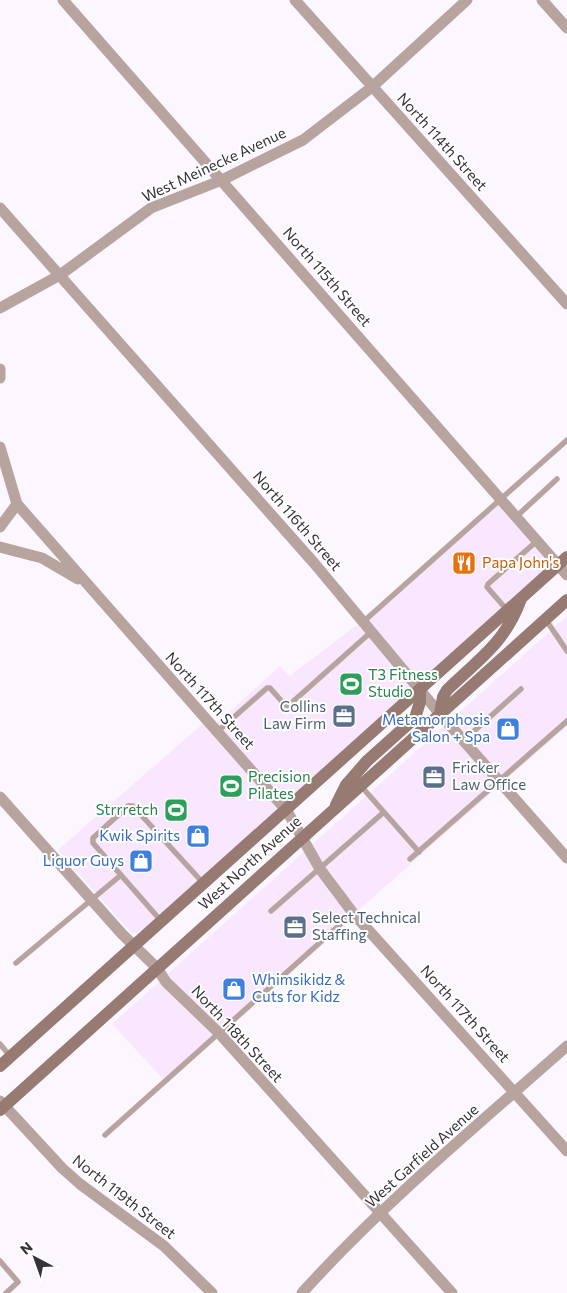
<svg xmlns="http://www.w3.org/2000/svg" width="567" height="1293" font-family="Commissioner,sans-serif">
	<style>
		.built { fill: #f9e6ff }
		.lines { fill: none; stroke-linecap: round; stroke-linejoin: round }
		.service { stroke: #b8a49e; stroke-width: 5.5 }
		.minor { stroke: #b8a49e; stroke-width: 11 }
		.secondary { stroke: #977b72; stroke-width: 12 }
		.labels { text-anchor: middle; stroke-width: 4; stroke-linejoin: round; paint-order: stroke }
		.street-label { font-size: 15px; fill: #373239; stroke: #fff }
		.food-label { font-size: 15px; fill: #c56008; stroke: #fff; text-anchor: start }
		.leisure-label { font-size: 15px; fill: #27864d; stroke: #fff; text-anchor: start }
		.service-label { font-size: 15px; fill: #4e5e75; stroke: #fff; text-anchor: start }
		.shop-label { font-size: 15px; fill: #366cbe; stroke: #fff; text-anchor: end }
	</style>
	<rect width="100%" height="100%" fill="#fcf7fe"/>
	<path class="built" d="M502,499L558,565L162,922L132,934L58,850L207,720L213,727L280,666L290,676L375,611Z
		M567,616V726L165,1081L112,1024Z"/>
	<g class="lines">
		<path class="service" d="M517,516L557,479
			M507,610L487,587L488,584L538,540
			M546,620L567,651
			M363,622L567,440
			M217,732L267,688H270L285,705L288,706L371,632
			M464,740L521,689
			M361,786L419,852
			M410,859L567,721
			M271,911L384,812
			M162,922L93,843V838L128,806H133L204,884
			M16,963L121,875
			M0,1044L10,1056
			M105,1135L353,913
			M0,1261L18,1282L6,1293"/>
		<path class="minor" d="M63,0L567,575
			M295,0L567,304
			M542,0L567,28
			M0,208L314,563L440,714L567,858
			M0,308L60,275L151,208L222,180L303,140L372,87L467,0
			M0,369V378
			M0,447L17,504L287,811L320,869L353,913L567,1151
			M0,527L17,504
			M0,547L42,558L78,579
			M0,797L122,934L157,968L166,982L219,1033L452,1293
			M0,1101L62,1168L80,1184L164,1246L212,1293
			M302,1293C382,1204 478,1125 567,1046"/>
		<path class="secondary" d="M440,714L443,697L447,690C479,659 505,643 521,599
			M336,805L346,785L367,761L415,718L420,702V690
			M0,1066L567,557
			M0,1110L567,600"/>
	</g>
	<defs>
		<g id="restaurant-square" transform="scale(1.25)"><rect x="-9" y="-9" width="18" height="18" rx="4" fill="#e8710a" stroke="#fff"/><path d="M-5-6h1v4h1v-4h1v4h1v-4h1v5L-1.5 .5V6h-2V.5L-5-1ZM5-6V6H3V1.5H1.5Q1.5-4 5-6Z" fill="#fff"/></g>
		<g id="stadium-square" transform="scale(1.25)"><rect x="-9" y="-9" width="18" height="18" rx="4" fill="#2e9e5b" stroke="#fff"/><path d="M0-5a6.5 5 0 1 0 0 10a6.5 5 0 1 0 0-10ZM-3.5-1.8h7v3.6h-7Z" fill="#fff"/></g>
		<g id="office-square" transform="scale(1.25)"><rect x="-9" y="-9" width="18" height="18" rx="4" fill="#5c6f8a" stroke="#fff"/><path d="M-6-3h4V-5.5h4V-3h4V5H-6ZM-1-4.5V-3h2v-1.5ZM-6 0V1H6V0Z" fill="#fff"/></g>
		<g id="shop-square" transform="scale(1.25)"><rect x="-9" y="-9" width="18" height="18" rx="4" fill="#3f7fe0" stroke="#fff"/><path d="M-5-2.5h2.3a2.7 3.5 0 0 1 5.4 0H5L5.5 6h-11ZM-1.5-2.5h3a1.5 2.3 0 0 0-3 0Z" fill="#fff"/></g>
	</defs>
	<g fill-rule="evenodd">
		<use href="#restaurant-square" x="464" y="563"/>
		<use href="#stadium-square" x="351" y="684"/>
		<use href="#office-square" x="344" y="716"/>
		<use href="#shop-square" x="508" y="729"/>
		<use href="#office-square" x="434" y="777"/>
		<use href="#stadium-square" x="231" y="786"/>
		<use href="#stadium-square" x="176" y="810"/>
		<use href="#shop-square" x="198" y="836"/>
		<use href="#shop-square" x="141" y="861"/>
		<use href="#office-square" x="295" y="927"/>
		<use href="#shop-square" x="234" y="989"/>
	</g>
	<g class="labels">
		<g class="street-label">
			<text transform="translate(442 142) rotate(48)" y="5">North 114th Street</text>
			<text transform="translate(214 165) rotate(-25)" y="5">West Meinecke Avenue</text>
			<text transform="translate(327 277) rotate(49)" y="5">North 115th Street</text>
			<text transform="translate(297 521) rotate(49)" y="5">North 116th Street</text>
			<text transform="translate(210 701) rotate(48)" y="5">North 117th Street</text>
			<text transform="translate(250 863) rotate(-42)" y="5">West North Avenue</text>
			<text transform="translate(465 1014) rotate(48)" y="5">North 117th Street</text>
			<text transform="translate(237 1034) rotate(47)" y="5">North 118th Street</text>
			<text transform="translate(422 1156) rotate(-42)" y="5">West Garfield Avenue</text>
			<text transform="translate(124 1197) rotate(38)" y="5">North 119th Street</text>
		</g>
		<g class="food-label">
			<text x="482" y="568">Papa John's</text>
		</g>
		<g class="leisure-label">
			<text x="368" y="680">T3 Fitness<tspan x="368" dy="17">Studio</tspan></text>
			<text x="248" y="782">Precision<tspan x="248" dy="17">Pilates</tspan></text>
			<text x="158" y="815" text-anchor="end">Strrretch</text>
		</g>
		<g class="service-label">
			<text x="326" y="712" text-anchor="end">Collins<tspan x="326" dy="17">Law Firm</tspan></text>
			<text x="452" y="773">Fricker<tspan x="452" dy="17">Law Office</tspan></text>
			<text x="312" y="923">Select Technical<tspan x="312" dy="17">Staffing</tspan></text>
		</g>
		<g class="shop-label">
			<text x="490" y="725">Metamorphosis<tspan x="490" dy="17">Salon + Spa</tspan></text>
			<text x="180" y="841">Kwik Spirits</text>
			<text x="124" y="866">Liquor Guys</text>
			<text x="252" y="985" text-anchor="start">Whimsikidz &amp;<tspan x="252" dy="17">Cuts for Kidz</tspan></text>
		</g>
	</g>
	<g transform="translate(35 1258) rotate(319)" stroke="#ffffff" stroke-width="4" paint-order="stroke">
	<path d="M0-4L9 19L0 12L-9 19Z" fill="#373239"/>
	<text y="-8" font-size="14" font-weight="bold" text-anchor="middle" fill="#373239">N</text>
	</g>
</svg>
